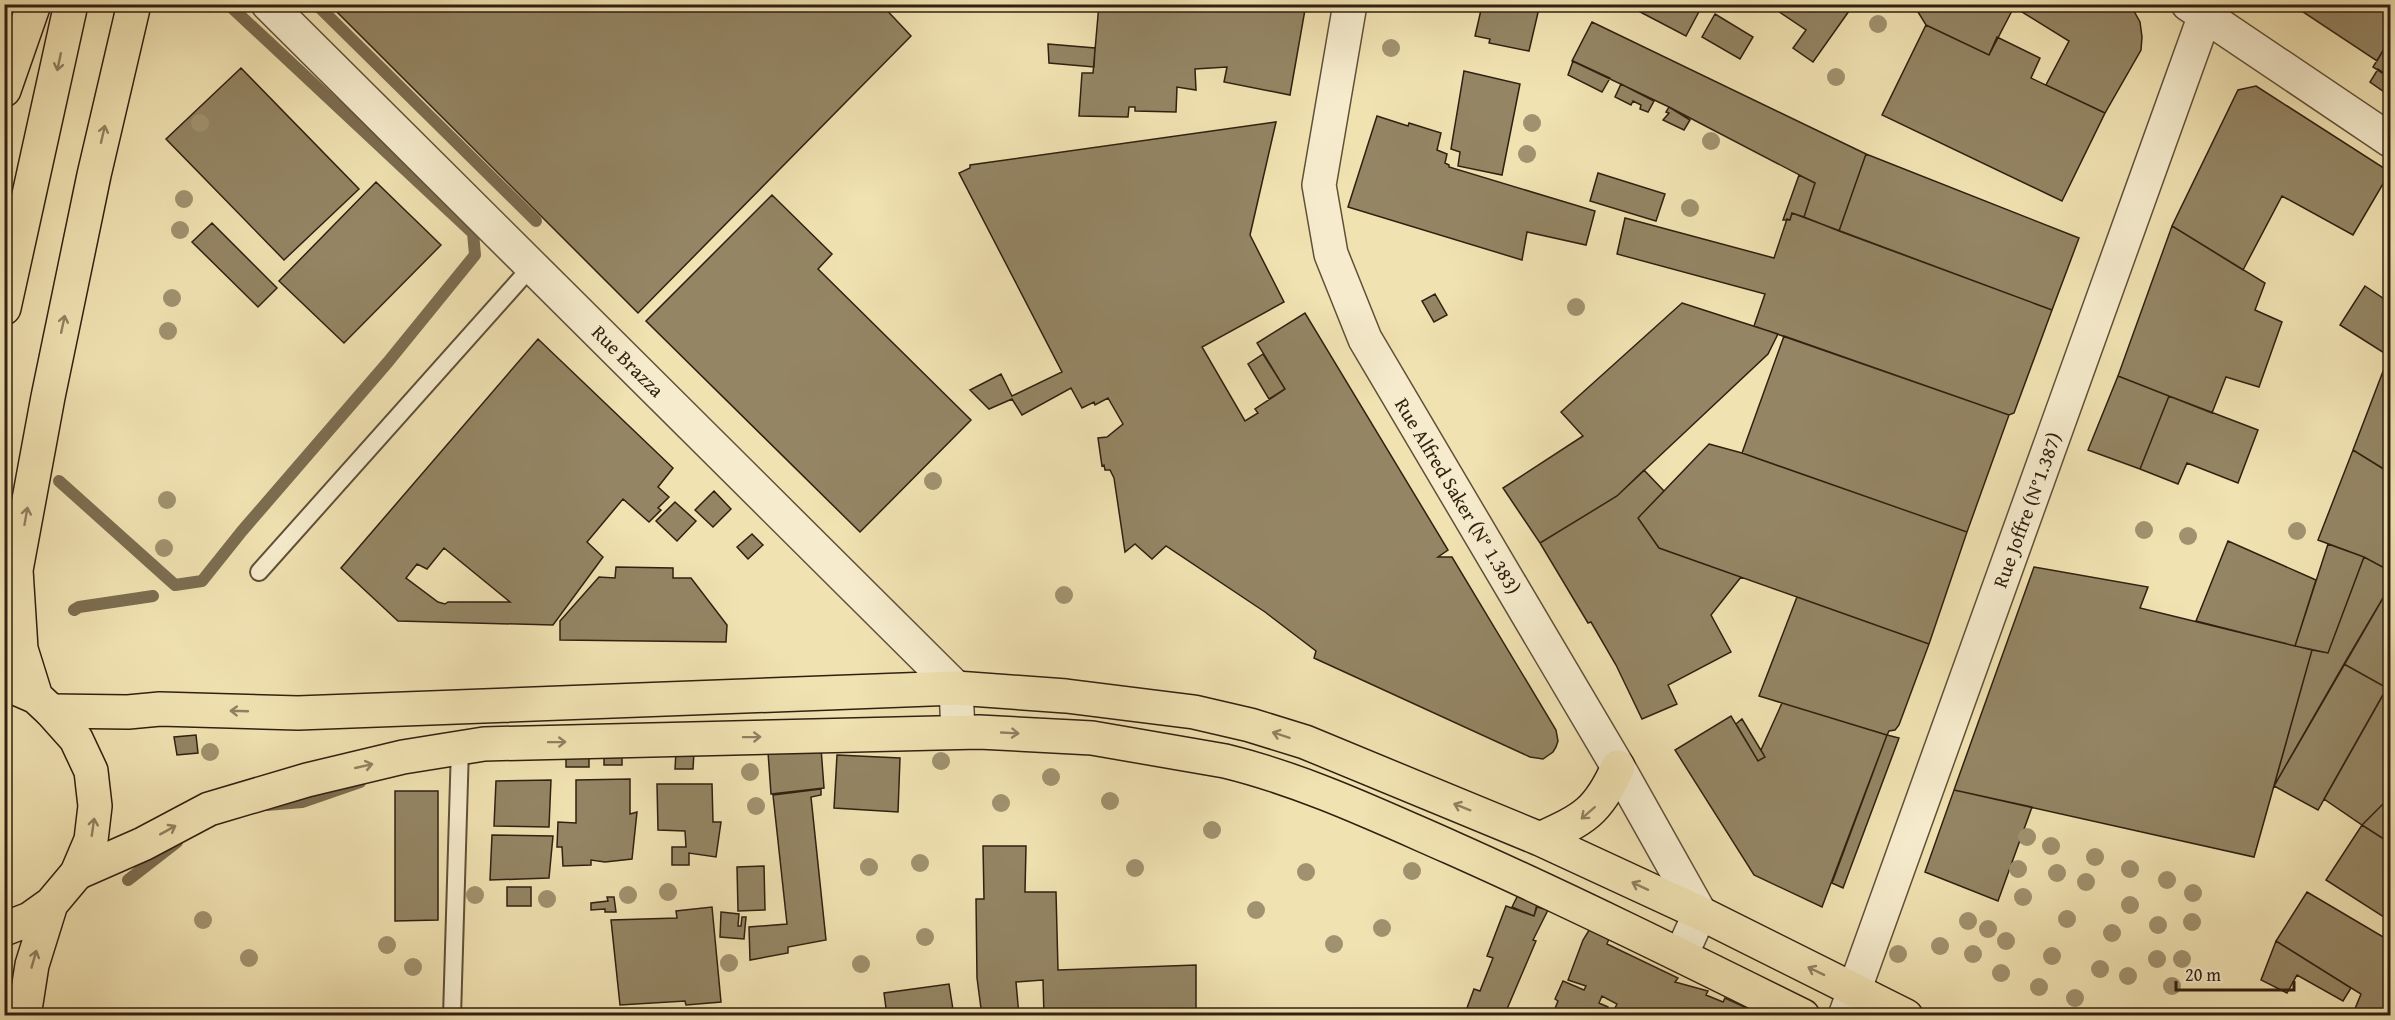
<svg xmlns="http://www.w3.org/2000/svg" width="2395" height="1020" font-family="'Gentium Book Plus',serif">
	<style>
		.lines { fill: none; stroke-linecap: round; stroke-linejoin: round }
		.stream { stroke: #7c6d50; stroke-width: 12 }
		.building { fill: #948564; stroke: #302010; stroke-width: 1.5; fill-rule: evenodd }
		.service-casing { stroke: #605038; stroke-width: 20 }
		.minor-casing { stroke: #605038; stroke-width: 36 }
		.primary-casing { stroke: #302010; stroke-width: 36 }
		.trunk-casing { stroke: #302010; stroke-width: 36 }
		.service { stroke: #f6eccd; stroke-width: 16 }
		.minor { stroke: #f6eccd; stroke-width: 33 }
		.primary { stroke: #f1e2b2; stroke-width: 33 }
		.trunk { stroke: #f1e2b2; stroke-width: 33 }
		.tree { fill: #a1926f }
		.oneway { stroke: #908161 }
		.labels { text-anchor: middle; stroke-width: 4.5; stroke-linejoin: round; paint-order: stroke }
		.street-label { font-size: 20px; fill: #302010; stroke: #f6eccd }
	</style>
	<rect width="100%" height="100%" fill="#f1e2b2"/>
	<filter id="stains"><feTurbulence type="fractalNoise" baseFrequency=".00333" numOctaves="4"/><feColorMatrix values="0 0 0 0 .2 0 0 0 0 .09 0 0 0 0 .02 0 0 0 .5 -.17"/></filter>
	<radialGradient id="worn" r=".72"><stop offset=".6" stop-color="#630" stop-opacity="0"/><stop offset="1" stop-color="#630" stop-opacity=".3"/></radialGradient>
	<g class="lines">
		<path class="stream" d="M316,4L536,221
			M59,481L175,585L202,581L242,531L388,362L475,255L473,233L228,4
			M74,610L79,607L153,596
			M267,805L302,802L360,782
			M128,880L177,842"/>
	</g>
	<path class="building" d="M329,4H881L911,36L638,313Z
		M1099,4H1306L1290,95L1224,82L1227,67L1195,69L1196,90L1177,87L1176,112L1135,111V107H1129L1128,117L1079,116L1082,73H1093Z
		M1540,4L1529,51L1489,43L1490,39L1475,36L1481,10L1460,5Z
		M1625,4H1703L1686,36Z
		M1854,4L1813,62L1793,48L1806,30L1769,5Z
		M1913,4H2130L2140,22L2142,37L2141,50L2105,113L2046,85L2069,41L2014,7L1989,55L1926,25Z
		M2291,4H2390V39L2377,61Z
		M1715,14L1753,37L1740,59L1702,37Z
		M1592,22L1866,154L1839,231L1804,217L1815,183L1669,107L1572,61Z
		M1926,25L1989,55L1997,37L2040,58L2031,78L2105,113L2062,201L1882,115Z
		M2390,39V78L2373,67Z
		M1048,44L1095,48L1094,67L1049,63Z
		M1573,61L1610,78L1602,92L1568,75Z
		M241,68L359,189L284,260L166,139Z
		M2378,69L2390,77V96L2370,82Z
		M1464,71L1520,84L1502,175L1458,166L1460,152L1451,149Z
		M1621,84L1654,101L1648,112L1640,109L1641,105L1633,101L1631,105L1615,97Z
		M2256,86L2390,172L2353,235L2282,196L2243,270L2172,226L2238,90Z
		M1669,107L1690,120L1684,130L1663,120L1669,113L1666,112Z
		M1377,116L1408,126L1409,123L1441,133L1437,150L1447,154L1445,163L1449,165V167L1595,211L1586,245L1527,232L1522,260L1348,207Z
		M1276,122L1250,235L1284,302L1202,347L1245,421L1258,413L1255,409L1285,389L1257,343L1305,313L1448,550L1438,557H1452L1556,730L1558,741L1556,747L1553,752L1543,759L1530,757L1314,658L1316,651L1265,612L1166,546L1152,559L1135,544L1125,552L1114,478L1110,470H1105L1104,465L1102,466L1098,438L1107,437L1123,424L1108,398L1095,405L1094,402L1082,408L1071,388L1022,415L1012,399L989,409L970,390L1001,374L1012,396L1062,372L959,173L970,168V165Z
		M1866,154L2079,238L2052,310L1839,231Z
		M1598,173L1665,194L1656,221L1590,201Z
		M1799,175L1815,183L1804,217L1792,213L1790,220H1783Z
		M376,182L441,245L344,343L279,281Z
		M772,195L832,254L818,269L971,420L860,532L646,321Z
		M1792,213L2052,310L2014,413L2009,415L1754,326L1765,294L1617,254L1625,218L1774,258L1787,219L1790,220Z
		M212,223L277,288L258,307L192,242Z
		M2172,226L2265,283L2255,310L2282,322L2259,387L2226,377L2212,413L2118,376Z
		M2365,286L2390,303V353L2389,356L2340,325Z
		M1435,294L1447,315L1434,322L1422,301Z
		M1682,303L1778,334L1768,354L1617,496L1540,543L1503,488L1583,436L1561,412Z
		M1784,336L2009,415L1967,532L1742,453Z
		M538,339L673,468L658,487L669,497L658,508L661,510L649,522L623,499L587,542L603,557L553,625L398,621L341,568ZM444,548L510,602H448L445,604L438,602L406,578L417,564L427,569Z
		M2390,353V466L2387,471L2353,450Z
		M1263,354L1285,389L1269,399L1248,364Z
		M2118,376L2169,396L2140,469L2088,450Z
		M2169,396L2258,430L2238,483L2187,463L2178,484L2140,469Z
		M1709,444L1742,453L1967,532L1929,644L1659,548L1638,518Z
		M2353,450L2390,473V571L2364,557L2318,540Z
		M1644,470L1664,491L1638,518L1659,548L1741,577L1711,615L1731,652L1668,685L1677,704L1642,719L1616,665L1591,622L1588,623L1540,543L1617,496Z
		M714,491L731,509L713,527L695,510Z
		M675,502L696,521L677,541L656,521Z
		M752,534L763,545L748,559L737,547Z
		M2228,541L2316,580L2295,646L2196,621Z
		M2328,544L2364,557L2328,653L2295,646Z
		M2364,557L2390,571V586L2274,786L2312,650L2328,653Z
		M616,567L673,568V578H691L727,625L726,642L560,640V621L599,577L615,578Z
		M2034,567L2148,587L2140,608L2312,650L2254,857L1954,790Z
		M2390,586V682L2387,688L2344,664Z
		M1797,597L1929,644L1899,725L1895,730L1889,731L1887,735L1759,696Z
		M2344,664L2387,688L2318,810L2274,786Z
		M2390,682V797L2362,825L2324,799Z
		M1782,703L1887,735L1822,907L1754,875L1675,750L1731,716L1758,761L1765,757L1761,750Z
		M1742,719L1765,757L1758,761L1736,724Z
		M196,735L198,753L177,755L174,737Z
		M1887,735L1899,738L1843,888L1832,883Z
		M821,748L824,788L771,794L768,752Z
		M604,750H622V765H604Z
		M566,752H589V767H566Z
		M676,752H694L693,769H675Z
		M837,755L900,758L898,812L834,808Z
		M630,779V814L637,812L632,859L605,862L591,860V865L563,866L562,847H557L558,822L576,823V780Z
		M551,780L549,827L494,826L496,781Z
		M657,784H712L713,822H721L716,857L689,853V865H672V847H686L685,831L658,830Z
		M821,789V795L811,797L826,940L788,947V953L750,960L749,927L787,924L773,795Z
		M1954,790L2032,807L1998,901L1925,872Z
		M395,791H438V920L395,921Z
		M2390,797V843L2362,825Z
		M2362,825L2390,843V921L2326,880Z
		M492,835L553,836L549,878L490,880Z
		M983,846H1026L1025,892H1056L1058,970L1196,965V1016H1044L1043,980L1016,982L1019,1016H982L977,978L976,899H984Z
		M764,866L765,910L738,911L737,867Z
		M507,887H531V906H507Z
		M1520,891L1539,897L1534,916L1512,907Z
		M2307,892L2390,941V1016H2352L2361,994L2276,941Z
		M607,897H614L616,912H605V909L591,910V903L608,901Z
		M1506,906L1534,916L1537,907L1548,910L1533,940L1536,941L1504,1016H1464L1474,989L1480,991L1493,958L1487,956Z
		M712,907L721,1002L686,1005L685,1001L620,1005L611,920L677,918L676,911Z
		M721,912L739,914L738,926H741L742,917H746L744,939L720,937Z
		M1591,927L1610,936L1607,944L1678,978L1675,982L1708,991L1706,995L1723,1002L1725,998L1764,1016H1611L1617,1004L1602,996L1599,1003L1608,1007L1605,1016H1552L1558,1001L1555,999L1563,981L1584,990L1586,986L1568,980L1583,940Z
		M2276,941L2351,988L2343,1001L2297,975L2287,993L2261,980Z
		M949,984L954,1016H887L884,993Z"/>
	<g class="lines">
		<g class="service-casing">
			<path id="service" d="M259,572L532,266
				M452,1016L460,747"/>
		</g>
		<g class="minor-casing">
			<path id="minor" d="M268,4L956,688L958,732
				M1350,4L1319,185L1331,254L1365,339L1618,767L1700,913L1681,955
				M2188,4L2390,140
				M1845,1016L2209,4"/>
		</g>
		<g class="primary-casing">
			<path id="primary" d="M51,711L128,712L160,709L298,713L956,688L1066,696L1194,712L1250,725L1305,742L1540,839L1700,913L1906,1016
				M1540,839C1584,819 1598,812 1618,767
				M77,873L143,844L209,809L307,780L403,757L484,744L979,732L1092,738L1225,761C1303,780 1377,815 1450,847C1569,900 1686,958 1803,1016"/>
		</g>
		<g class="trunk-casing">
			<path id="trunk" d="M4,90L34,4
				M4,308L71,4
				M4,683L36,697L51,711L76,739L91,771L95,806L91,840L77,873L51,904L30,919L4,929
				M36,697L21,649L16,570L48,397L94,175L134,4
				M24,1016L32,965L51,904"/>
		</g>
		<use href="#service" class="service"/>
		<use href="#minor" class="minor"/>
		<use href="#primary" class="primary"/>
		<use href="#trunk" class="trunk"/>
	</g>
	<g class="tree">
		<circle cx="1878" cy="24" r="9"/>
		<circle cx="1391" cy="48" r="9"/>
		<circle cx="1836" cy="77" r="9"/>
		<circle cx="200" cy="123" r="9"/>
		<circle cx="1532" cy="123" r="9"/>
		<circle cx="1711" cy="141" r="9"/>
		<circle cx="1527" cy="154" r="9"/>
		<circle cx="184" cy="199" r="9"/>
		<circle cx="1690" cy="208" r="9"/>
		<circle cx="180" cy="230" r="9"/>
		<circle cx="172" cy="298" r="9"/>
		<circle cx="1576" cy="307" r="9"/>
		<circle cx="168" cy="331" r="9"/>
		<circle cx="933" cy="481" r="9"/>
		<circle cx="167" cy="500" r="9"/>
		<circle cx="2144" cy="530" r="9"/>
		<circle cx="2297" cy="531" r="9"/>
		<circle cx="2188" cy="536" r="9"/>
		<circle cx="164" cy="548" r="9"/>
		<circle cx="1064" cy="595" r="9"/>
		<circle cx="210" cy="752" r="9"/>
		<circle cx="941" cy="761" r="9"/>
		<circle cx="750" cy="772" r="9"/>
		<circle cx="1051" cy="777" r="9"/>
		<circle cx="1110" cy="801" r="9"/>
		<circle cx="1001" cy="803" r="9"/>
		<circle cx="756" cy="806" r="9"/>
		<circle cx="1212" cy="830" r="9"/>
		<circle cx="2027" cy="837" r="9"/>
		<circle cx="2051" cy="846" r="9"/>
		<circle cx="2095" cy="857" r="9"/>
		<circle cx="920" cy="863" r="9"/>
		<circle cx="869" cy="867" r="9"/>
		<circle cx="1135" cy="868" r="9"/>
		<circle cx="2018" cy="869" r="9"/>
		<circle cx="2130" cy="869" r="9"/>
		<circle cx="1412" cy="871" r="9"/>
		<circle cx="1306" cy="872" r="9"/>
		<circle cx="2057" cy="873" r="9"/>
		<circle cx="2167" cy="880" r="9"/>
		<circle cx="2086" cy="882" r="9"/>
		<circle cx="668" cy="892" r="9"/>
		<circle cx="2193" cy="893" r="9"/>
		<circle cx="475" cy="895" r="9"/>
		<circle cx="628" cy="895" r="9"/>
		<circle cx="2023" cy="897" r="9"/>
		<circle cx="547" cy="899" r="9"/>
		<circle cx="2130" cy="905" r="9"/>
		<circle cx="1256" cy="910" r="9"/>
		<circle cx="2067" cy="919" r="9"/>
		<circle cx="203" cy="920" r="9"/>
		<circle cx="1968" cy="921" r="9"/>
		<circle cx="2192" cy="922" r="9"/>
		<circle cx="2158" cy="925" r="9"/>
		<circle cx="1382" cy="928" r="9"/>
		<circle cx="1988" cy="929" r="9"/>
		<circle cx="2112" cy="933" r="9"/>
		<circle cx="925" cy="937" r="9"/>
		<circle cx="2006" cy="941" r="9"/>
		<circle cx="1334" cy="944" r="9"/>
		<circle cx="387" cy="945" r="9"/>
		<circle cx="1940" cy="946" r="9"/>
		<circle cx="1898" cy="954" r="9"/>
		<circle cx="1973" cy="954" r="9"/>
		<circle cx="2052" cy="956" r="9"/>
		<circle cx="249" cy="958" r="9"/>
		<circle cx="2157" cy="959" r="9"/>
		<circle cx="2182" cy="959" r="9"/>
		<circle cx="729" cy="963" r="9"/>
		<circle cx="861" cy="964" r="9"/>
		<circle cx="413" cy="967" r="9"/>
		<circle cx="2100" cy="969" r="9"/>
		<circle cx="2001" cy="973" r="9"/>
		<circle cx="2128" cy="976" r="9"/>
		<circle cx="2172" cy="986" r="9"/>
		<circle cx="2039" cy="987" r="9"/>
		<circle cx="2075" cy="998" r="9"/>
	</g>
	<defs><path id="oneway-shaft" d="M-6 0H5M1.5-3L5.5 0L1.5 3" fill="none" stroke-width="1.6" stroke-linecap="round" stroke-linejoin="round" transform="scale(1.5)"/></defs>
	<g class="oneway">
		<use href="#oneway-shaft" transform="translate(59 62) rotate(102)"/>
		<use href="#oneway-shaft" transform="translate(103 134) rotate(-77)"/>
		<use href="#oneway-shaft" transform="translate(63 324) rotate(-78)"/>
		<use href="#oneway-shaft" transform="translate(26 516) rotate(-80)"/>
		<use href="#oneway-shaft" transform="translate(239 711) rotate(-178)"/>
		<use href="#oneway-shaft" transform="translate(1010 733) rotate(3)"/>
		<use href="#oneway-shaft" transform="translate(1281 735) rotate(-162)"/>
		<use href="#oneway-shaft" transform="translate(752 737) rotate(-1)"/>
		<use href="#oneway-shaft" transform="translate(557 742) rotate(-1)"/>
		<use href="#oneway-shaft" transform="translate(364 766) rotate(-13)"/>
		<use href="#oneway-shaft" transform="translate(1462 807) rotate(-158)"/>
		<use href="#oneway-shaft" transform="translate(1588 813) rotate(139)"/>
		<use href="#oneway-shaft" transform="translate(93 827) rotate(-82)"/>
		<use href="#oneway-shaft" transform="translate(168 830) rotate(-29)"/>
		<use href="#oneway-shaft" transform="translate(1640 886) rotate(-155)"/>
		<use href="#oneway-shaft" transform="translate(34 959) rotate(-74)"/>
		<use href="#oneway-shaft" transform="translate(1816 971) rotate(-154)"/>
	</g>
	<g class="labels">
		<g class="street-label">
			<text transform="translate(628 361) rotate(45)" y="7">Rue Brazza</text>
			<text transform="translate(1458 496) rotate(59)" y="7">Rue Alfred Saker (N° 1.383)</text>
			<text transform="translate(2027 510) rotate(-70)" y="7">Rue Joffre (N°1.387)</text>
		</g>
	</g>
	<rect width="2395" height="1020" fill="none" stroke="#f1e2b2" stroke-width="24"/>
	<rect x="6" y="6" width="2383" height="1008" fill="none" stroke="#302010" stroke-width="3"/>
	<rect x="12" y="12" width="2371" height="996" fill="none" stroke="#302010" stroke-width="1.5"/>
	<path d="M2176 981v9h118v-9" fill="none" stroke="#302010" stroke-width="3"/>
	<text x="2185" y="981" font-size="18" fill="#302010" stroke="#f6eccd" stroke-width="4.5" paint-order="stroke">20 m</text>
	<rect width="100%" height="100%" filter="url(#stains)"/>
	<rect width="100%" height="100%" fill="url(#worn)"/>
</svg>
